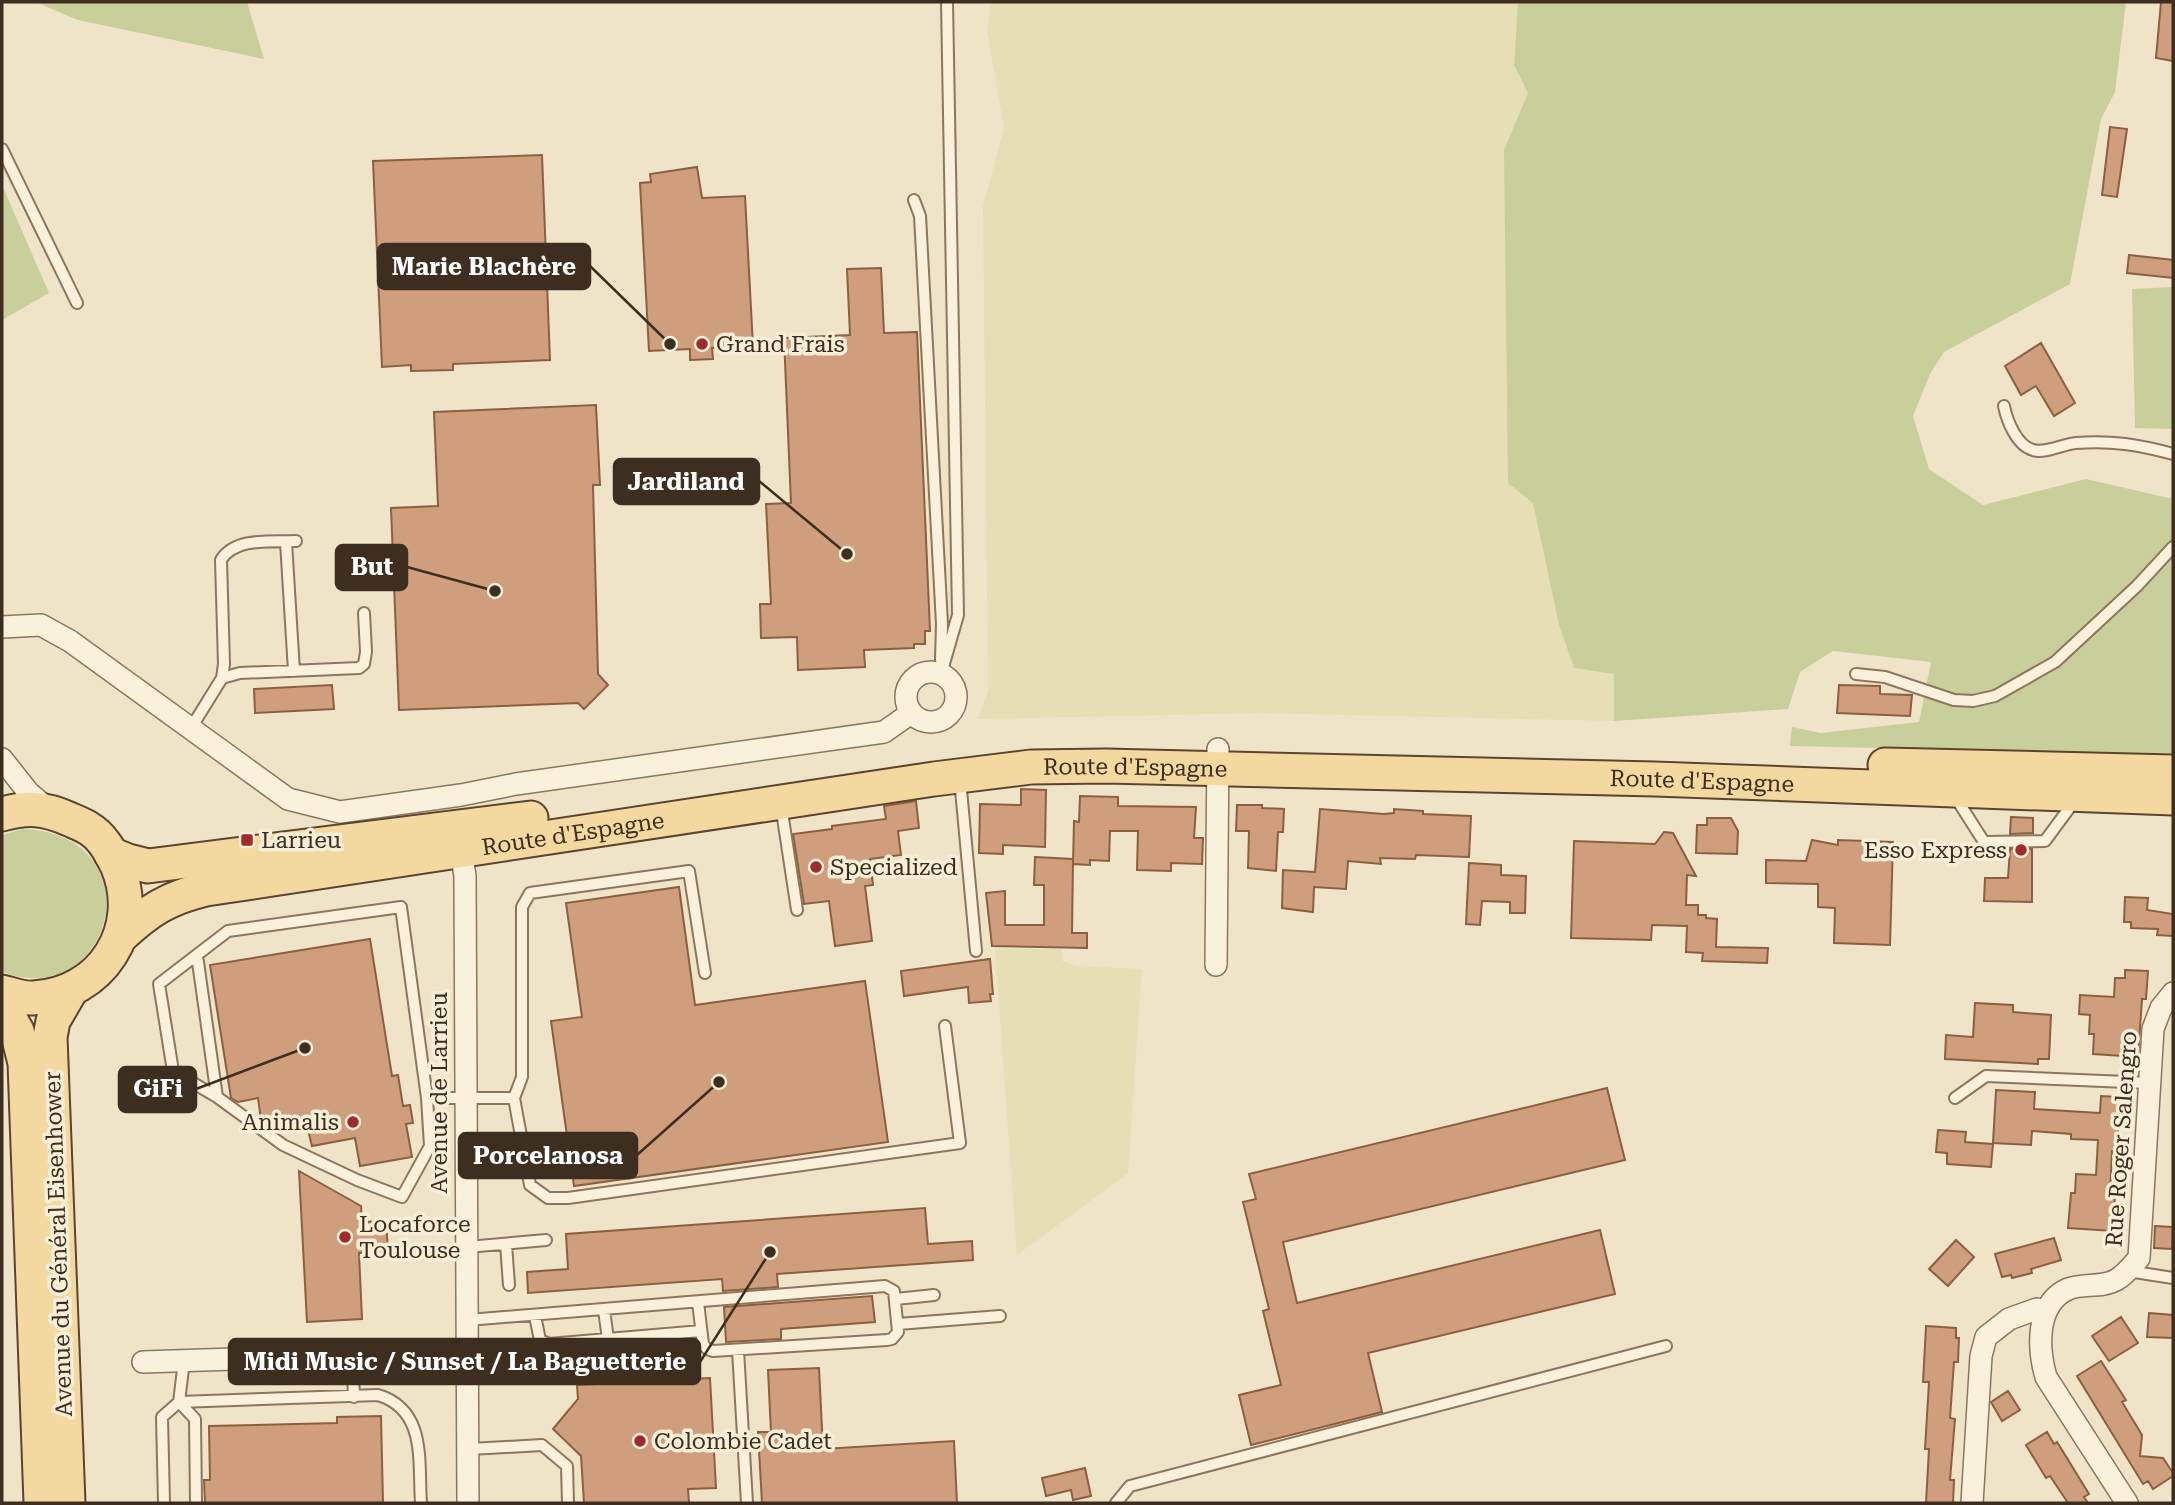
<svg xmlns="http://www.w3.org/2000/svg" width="2175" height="1505" font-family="'Roboto Serif',serif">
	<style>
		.farmland { fill: #e6deb5 }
		.green { fill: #c9cf9b }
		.building { fill: #cf9f7d; stroke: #8d5f41; stroke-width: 2 }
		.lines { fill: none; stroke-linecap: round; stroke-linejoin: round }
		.service-casing { stroke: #8d765c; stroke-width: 14 }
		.minor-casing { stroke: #8d765c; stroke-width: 24 }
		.primary-casing { stroke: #5b4430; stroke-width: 37 }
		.service { stroke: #faf1dc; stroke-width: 10 }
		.minor { stroke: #faf1dc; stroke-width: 21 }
		.primary { stroke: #f3d9a0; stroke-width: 33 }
		.poi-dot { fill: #9e2a2b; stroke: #f7eed8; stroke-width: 2.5 }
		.labels { text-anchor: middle; stroke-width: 7; stroke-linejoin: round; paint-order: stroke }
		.poi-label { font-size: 23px; fill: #3d2e20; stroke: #f7eed8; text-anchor: start }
		.street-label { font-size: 23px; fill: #3d2e20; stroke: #f7eed8 }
		.leader { fill: none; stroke: #3d2e20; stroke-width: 2.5 }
		.callout-dot { fill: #3d2e20; stroke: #f7eed8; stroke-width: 2.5 }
		.callout { fill: #3d2e20; stroke: #3d2e20; stroke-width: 2.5 }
		.callout-label { font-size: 24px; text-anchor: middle; font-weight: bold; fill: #fff }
	</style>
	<rect width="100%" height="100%" fill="#f0e4c8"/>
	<path class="farmland" d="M991,2H1518L1514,65L1528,93L1504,150L1533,502L1559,625L1574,668L1614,673V721L1260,713L978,719L988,691L983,207L1004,128L987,31Z
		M995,949H1062V961L1076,966L1142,969L1128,1173L1017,1255Z"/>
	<path class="green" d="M35,2H247L264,59L78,20Z
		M1518,2H2126L2115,92L2101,119L2070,284L1944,352L1930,374L1913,416L1929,469L1983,505L2086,479L2173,499V755L1790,746L1792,727L1821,733L1919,722L1931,662L1833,651L1800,672L1788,709L1614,721V674L1574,668L1559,625L1533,503L1508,483L1504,150L1528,93L1514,65Z
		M2,185L49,293L2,320Z
		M2173,287V429L2135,428L2132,289Z
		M23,829C156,834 115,1013 2,972V835Z"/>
	<path class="building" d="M2161,2H2173V61L2156,58Z
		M2110,127L2127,129L2117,197L2102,195Z
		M542,155L550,360L453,364V370L411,371V365L382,367L373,161Z
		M697,167L702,198L745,196L753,346L712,348L713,359L690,360V349L649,351L640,183L651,182L650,174Z
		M2129,255L2173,260V278L2127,273Z
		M881,268L884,333L917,332L930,631H925V644H914V648L864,650L865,667L798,670L797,637L761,638L760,604H771L766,504L791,503L784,338L850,335L847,269Z
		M2041,343L2075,403L2054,416L2036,386L2021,395L2005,366Z
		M596,405L600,485H593L598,674L608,685L584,709L578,703L399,710L391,508L438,506L434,412Z
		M332,685L334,709L255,713L254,689Z
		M1839,685L1880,686V694L1912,695L1910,716L1837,713Z
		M1021,789L1046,790L1045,847L1003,845V854L979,853L980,804L1021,805Z
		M1080,796L1118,797V806L1196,807L1194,838H1203L1202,864L1171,863V871L1137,870L1138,831H1110L1109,861L1090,860V865L1073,864L1074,821L1079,822Z
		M916,801L919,828L898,831L901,855L870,859L873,885L865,886L872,941L835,946L829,901L804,904L793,834L832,829V826L886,819L884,806Z
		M1237,805H1262V808L1284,809L1283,832H1278L1276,871L1248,868L1249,831H1236Z
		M1320,809L1384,814L1394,813V809L1423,811V814L1471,816L1469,857L1416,855L1415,859L1380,858L1381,864L1348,861L1346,889L1314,887L1313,912L1282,908L1283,870L1315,872Z
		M2011,817L2033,818V833L2010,834Z
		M1707,818H1731L1738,831L1737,854L1696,853L1697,825H1707Z
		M1664,832L1673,833L1696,876L1687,875L1686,905H1698V915H1706V918L1717,919L1716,947L1768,948L1767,963L1702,961L1703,953L1686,952L1687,926L1652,925L1651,940L1571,938L1574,841L1655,844Z
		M1812,840L1838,845V840L1893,842L1890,945L1834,943L1835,908L1818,907V884L1766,883V860L1806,861Z
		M2010,849H2032V902L1984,901L1985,878H2008Z
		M1035,857L1073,859L1072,933H1087V948L992,946L986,893L1005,891V925H1044V885H1034Z
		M1469,863L1501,865V875L1526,876L1525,913H1510V902L1482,901L1480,925L1466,924Z
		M679,887L695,1005L865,981L888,1142L574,1186L551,1021L582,1017L566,903Z
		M2125,897L2148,898L2147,910L2173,914V936L2157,935L2158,929L2131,928V922H2124Z
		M370,939L392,1076L398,1075L403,1106L410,1105L413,1123L406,1124L412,1157L360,1166L355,1138L312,1146L305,1118L269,1125L261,1120L258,1098L238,1102L231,1098L210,965Z
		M990,959L993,994H990L991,1001L969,1003L968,987L904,996L901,971Z
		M2125,970L2148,971L2146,999H2142L2138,1057L2093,1054L2094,1034H2089L2090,1015L2079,1014L2080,995L2114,997L2115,978H2125Z
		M1975,1003L2013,1005V1012L2051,1015L2049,1059H2038V1064L1945,1059L1946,1035L1973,1037Z
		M1607,1088L1625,1160L1283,1242L1297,1303L1600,1230L1615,1294L1368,1353L1382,1412L1251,1445L1239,1395L1281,1385L1263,1311L1269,1309L1243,1202L1256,1199L1249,1174Z
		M1996,1090L2035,1092L2034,1109L2100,1113L2101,1096L2120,1097L2117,1151H2112L2110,1194H2115L2113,1231L2068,1228L2071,1193H2075L2076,1174L2096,1175L2098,1140L2071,1139V1134L2032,1131L2031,1145L1993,1143Z
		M1938,1130L1966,1132L1965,1142L1993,1144L1991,1167L1947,1164V1153L1936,1152Z
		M299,1171L361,1206L362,1222L386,1221L388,1251L359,1253L362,1319L307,1322Z
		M925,1208L928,1244L972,1241L973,1260L777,1274L778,1287L723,1291L722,1279L528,1293L527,1272L568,1269L566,1234Z
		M2155,1226L2173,1227L2172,1249L2154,1248Z
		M2054,1238L2061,1260L2031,1269L2032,1273L2012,1278L2011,1275L2002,1277L1995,1254Z
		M1956,1240L1974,1257L1948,1286L1929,1269Z
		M872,1296L875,1322L781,1329V1339L726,1342L724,1307Z
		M2149,1313L2173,1315V1338L2147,1337Z
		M2121,1317L2138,1343L2109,1361L2092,1336Z
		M1926,1326L1956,1328V1338H1959L1958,1362H1954L1950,1418L1955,1419L1950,1480H1954L1953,1503H1926L1929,1449H1925L1929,1382H1923Z
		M521,1339L523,1366L501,1367L500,1340Z
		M2101,1361L2126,1400L2122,1402L2142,1435L2140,1456L2163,1458L2173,1473V1476L2153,1489L2148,1481L2143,1484L2077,1376Z
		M819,1368L823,1449L954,1441L957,1503H762L758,1432H771L768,1370Z
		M710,1378L716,1488L688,1489L689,1503H584L581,1456L553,1429L578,1399L577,1385Z
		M2008,1391L2020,1410L2002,1421L1991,1402Z
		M381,1416L383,1503H205L204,1480H210L209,1426L337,1423V1417Z
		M2047,1432L2054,1444L2057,1442L2089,1494L2084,1497L2088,1503H2068L2050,1476L2046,1478L2026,1445Z
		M1085,1468L1091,1496L1073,1500L1071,1490L1046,1496L1042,1478Z"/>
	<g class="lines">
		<g class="service-casing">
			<path id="service" d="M2,149L77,303
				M914,200L920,216L942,624L941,660
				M2004,406C2007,421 2017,446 2033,450C2045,454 2063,444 2076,443C2111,440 2140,445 2173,454
				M286,542L294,671
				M941,674L958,615L947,2
				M1856,674L1885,677L1954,700L1973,701L1995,696L2055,662L2137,586L2173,547
				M222,678L240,673L359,668L364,664L366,652L364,613
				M191,728L222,678L224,664L221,560C235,537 271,542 296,541
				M960,779L976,951
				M1954,795L1984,842L2045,841L2076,799
				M781,805L797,910
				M401,907L427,1098L430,1146L402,1197L357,1180L283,1145L217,1097L173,1071L159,984L228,931Z
				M197,955L217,1097
				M705,973L689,871L530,893L522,907V1077L514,1098L530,1185L548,1198H568L960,1143L945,1026
				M427,1098H514
				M1955,1098L1986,1076L2150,1083
				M506,1244L509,1285
				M467,1247L546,1240
				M2128,1271L2173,1278
				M896,1299L934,1295
				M604,1310L608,1339
				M535,1316L540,1340L549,1344L701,1331
				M468,1320L885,1286L894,1291L898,1332L892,1339L887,1340L713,1351L707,1349L703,1344L698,1302
				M898,1324L1000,1316
				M738,1350L747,1503
				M352,1355L354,1397
				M179,1402L378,1395C427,1410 418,1461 421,1503
				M179,1402L195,1419L196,1503
				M470,1449L542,1445L567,1466L568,1503
				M164,1503L162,1417L179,1402L184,1361
				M1116,1503L1130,1486L1666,1346"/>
		</g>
		<g class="minor-casing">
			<path id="minor" d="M2,627L41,625L70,641L288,799L340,812L461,795L516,784L884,732L911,713
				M906 697a25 25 0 1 1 50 0a25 25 0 1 1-50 0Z
				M2,759L29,793L49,810
				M461,851L465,876L468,1503
				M1216,965L1218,749
				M143,1362L469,1351
				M1972,1503L1981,1356L1986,1337L2009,1319L2037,1309L2044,1313
				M2127,1503L2046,1377C2038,1349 2035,1304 2068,1289C2082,1283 2102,1288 2116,1280C2125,1275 2132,1266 2139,1258L2153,1029L2161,1008L2173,993"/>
		</g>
		<g class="primary-casing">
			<g id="primary">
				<path d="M1885,765L2173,772"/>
				<path d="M2,814C28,807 44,808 69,819C75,822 82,824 88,828C102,836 110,851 117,865C144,928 102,995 33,998C23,999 11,994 2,992"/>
				<path d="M111,854L128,861L148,866L531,818"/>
				<path id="s1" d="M120,937C149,910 168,898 206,889L934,779L1031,767L1106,766L1655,779L2173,798"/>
				<path d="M2,1005L17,1031L25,1063L41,1503"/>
				<path d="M68,1503L50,1037L53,1021L71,990"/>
			</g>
		</g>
		<use href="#service" class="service"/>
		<use href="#minor" class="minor"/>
		<use href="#primary" class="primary"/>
	</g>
	<g class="poi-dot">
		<circle cx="702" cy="344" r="7"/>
		<rect x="240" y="833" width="14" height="14" rx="3.5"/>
		<circle cx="2021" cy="850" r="7"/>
		<circle cx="816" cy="867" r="7"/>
		<circle cx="353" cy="1122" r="7"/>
		<circle cx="345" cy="1237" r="7"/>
		<circle cx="640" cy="1441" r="7"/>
	</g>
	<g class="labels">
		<g class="poi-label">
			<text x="716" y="352">Grand Frais</text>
			<text x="261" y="848">Larrieu</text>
			<text x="2007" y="858" text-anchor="end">Esso Express</text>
			<text x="830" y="875">Specialized</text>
			<text x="339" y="1130" text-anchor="end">Animalis</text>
			<text x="359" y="1232">Locaforce<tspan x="359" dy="26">Toulouse</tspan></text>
			<text x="654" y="1449">Colombie Cadet</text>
		</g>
		<g class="street-label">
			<text dy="8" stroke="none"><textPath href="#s1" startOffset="1038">Route d'Espagne</textPath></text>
			<text dy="8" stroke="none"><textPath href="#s1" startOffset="1605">Route d'Espagne</textPath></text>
			<text dy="8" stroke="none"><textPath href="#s1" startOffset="471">Route d'Espagne</textPath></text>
			<text transform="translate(439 1093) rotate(-90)" y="8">Avenue de Larrieu</text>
			<text transform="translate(2121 1139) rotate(-86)" y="8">Rue Roger Salengro</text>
			<text transform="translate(58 1244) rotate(-92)" y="8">Avenue du Général Eisenhower</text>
		</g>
	</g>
	<path class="leader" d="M670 344L590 266M847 554L759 481M495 591L407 567M305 1048L196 1089M719 1082L637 1155M770 1252L700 1362"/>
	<g class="callout-dot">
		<circle cx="670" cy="344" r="7"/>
		<circle cx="847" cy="554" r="7"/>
		<circle cx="495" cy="591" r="7"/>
		<circle cx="305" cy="1048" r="7"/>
		<circle cx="719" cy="1082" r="7"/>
		<circle cx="770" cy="1252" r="7"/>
	</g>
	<g class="callout">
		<rect x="378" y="244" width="212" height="45" rx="7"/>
		<rect x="614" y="459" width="145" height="45" rx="7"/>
		<rect x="336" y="545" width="71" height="45" rx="7"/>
		<rect x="119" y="1067" width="77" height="45" rx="7"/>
		<rect x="459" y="1133" width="178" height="45" rx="7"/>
		<rect x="229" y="1339" width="471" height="45" rx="7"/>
	</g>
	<g class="callout-label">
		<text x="484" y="275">Marie Blachère</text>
		<text x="686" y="490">Jardiland</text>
		<text x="372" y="575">But</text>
		<text x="158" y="1097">GiFi</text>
		<text x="548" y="1164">Porcelanosa</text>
		<text x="465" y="1370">Midi Music / Sunset / La Baguetterie</text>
	</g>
	<rect width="2175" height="1505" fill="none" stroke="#3d2e20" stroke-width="7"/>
</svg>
